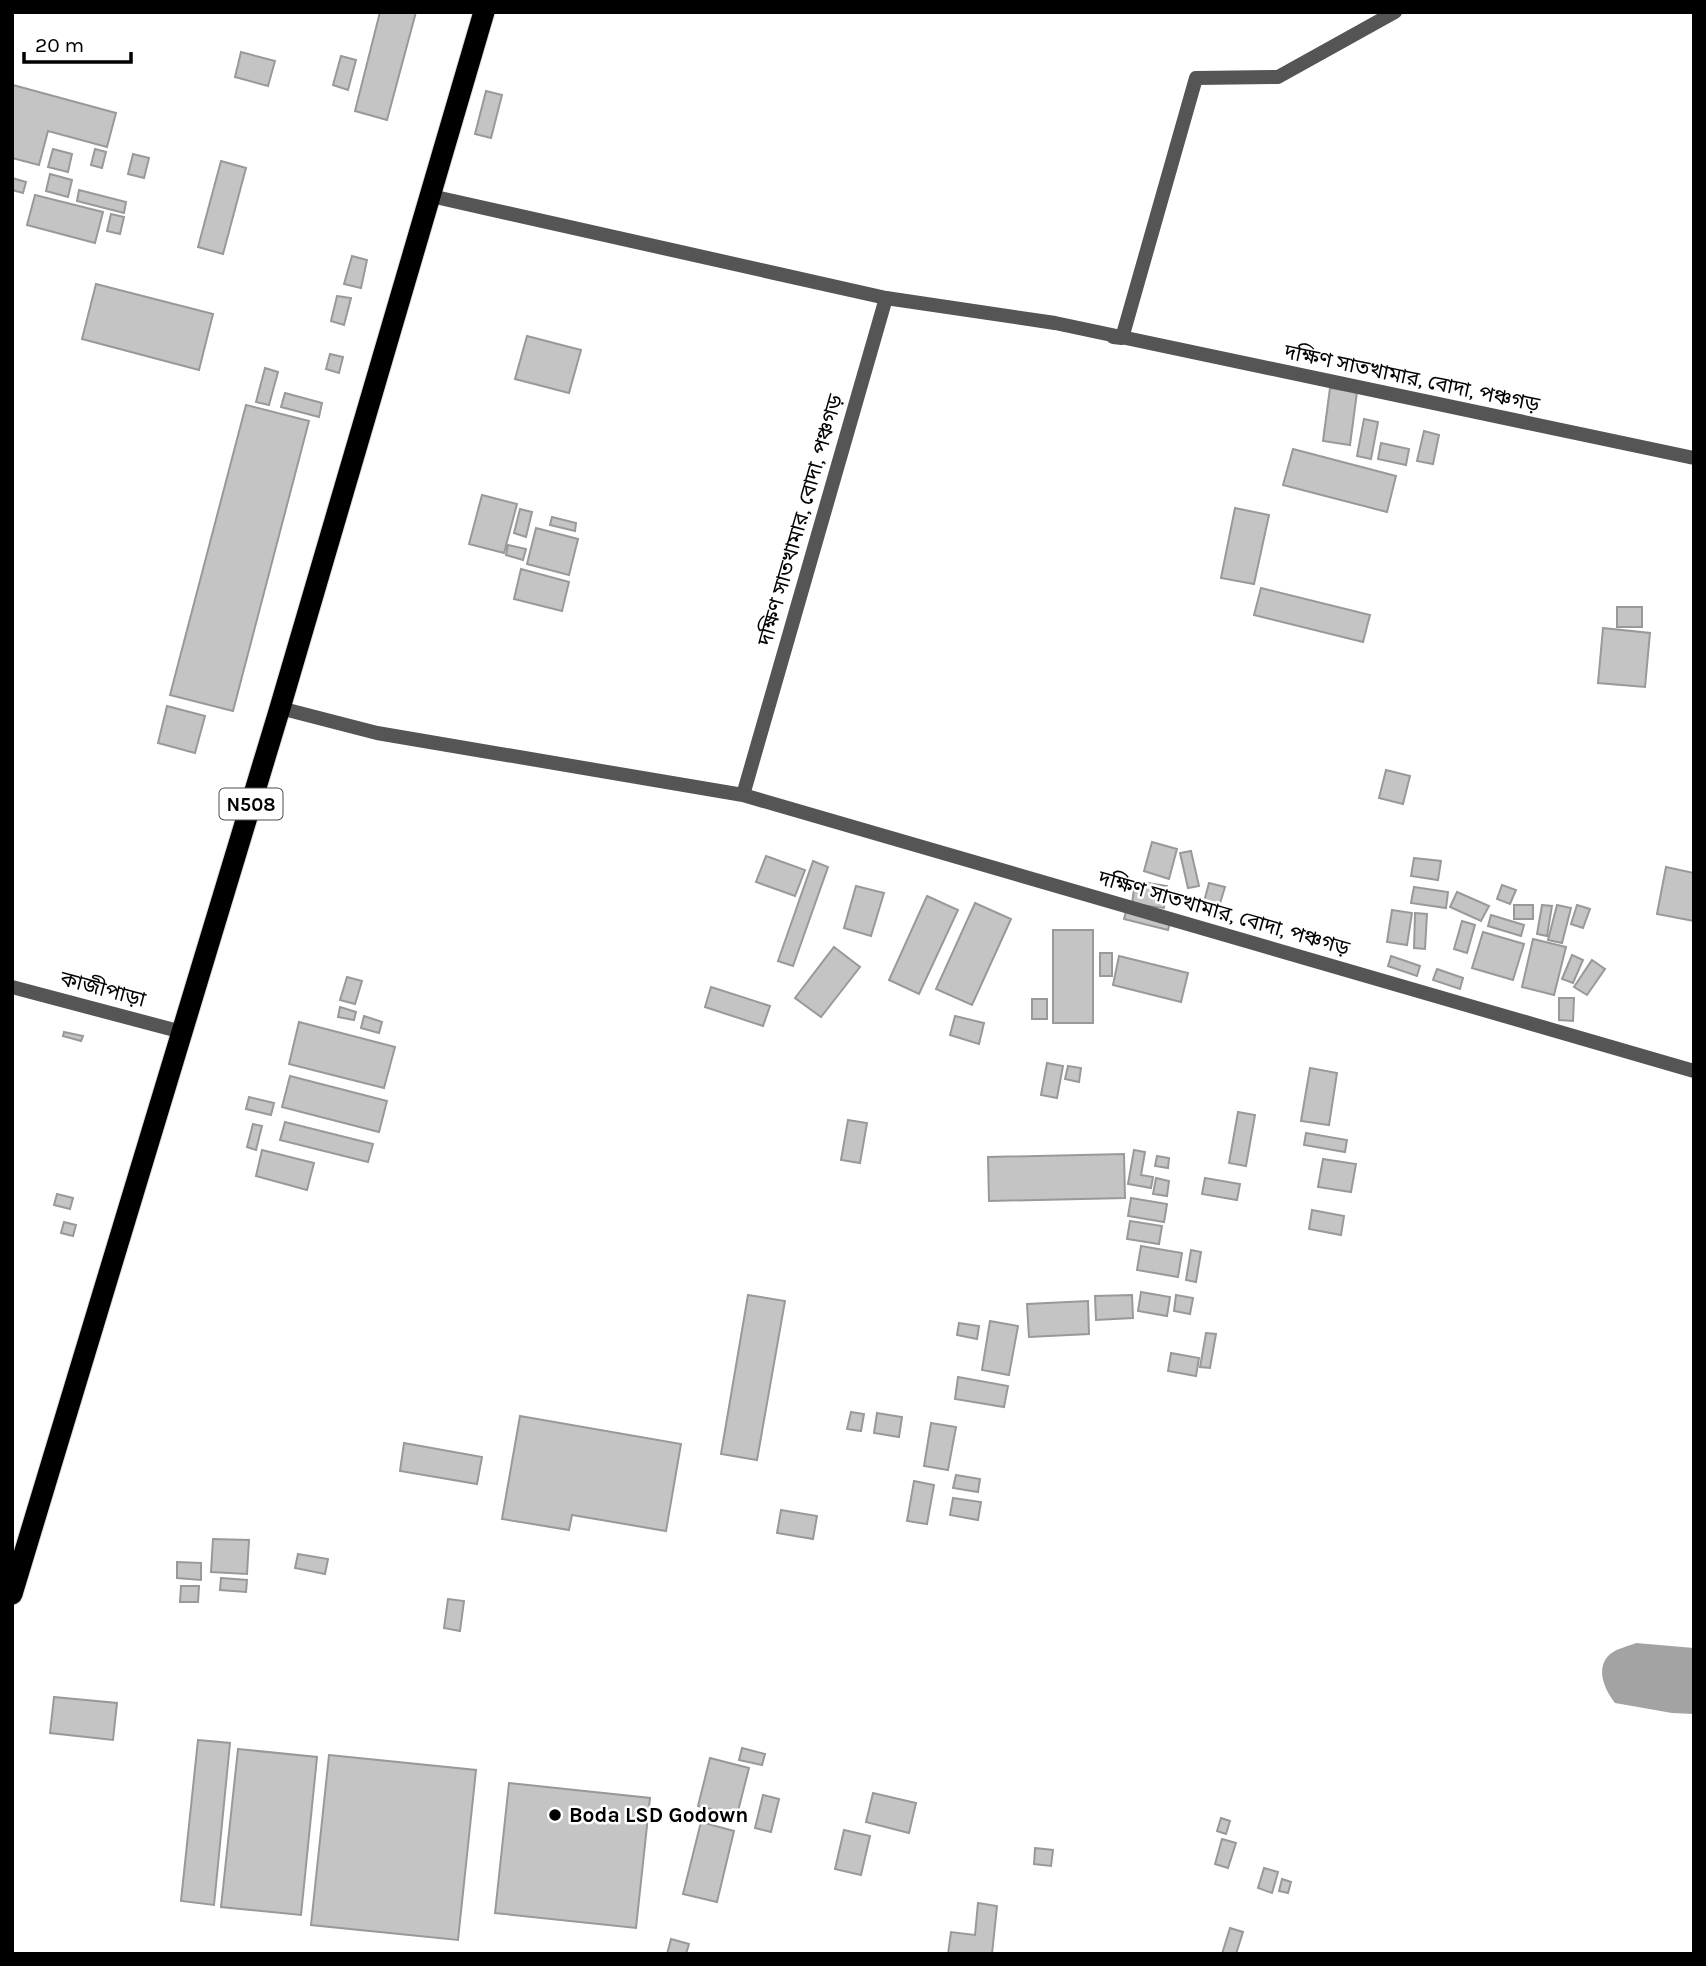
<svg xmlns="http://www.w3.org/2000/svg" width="1706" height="1966" font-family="Karla,'Noto Sans Bengali',sans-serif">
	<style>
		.water { fill: #a3a3a3 }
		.building { fill: #c4c4c4; stroke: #999; stroke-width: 2 }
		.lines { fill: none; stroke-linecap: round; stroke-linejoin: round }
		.highway-casing { stroke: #dbdbdb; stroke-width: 23 }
		.street { stroke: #555; stroke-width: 14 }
		.highway { stroke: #000; stroke-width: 21 }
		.poi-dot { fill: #000; stroke: #fff; stroke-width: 2.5 }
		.labels { text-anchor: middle; stroke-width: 5; stroke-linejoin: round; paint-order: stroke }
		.shield { fill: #fff; stroke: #4c4c4c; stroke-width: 2 }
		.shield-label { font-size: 19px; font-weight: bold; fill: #000 }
		.street-label { font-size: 21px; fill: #000; stroke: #fff }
		.poi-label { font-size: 21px; font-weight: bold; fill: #000; stroke: #fff; text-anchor: start }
	</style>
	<rect width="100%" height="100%" fill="#fff"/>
	<path class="water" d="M1636,1643L1694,1648V1714L1672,1713L1615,1703C1605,1690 1595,1669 1609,1655C1615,1649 1629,1646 1636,1643Z"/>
	<path class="building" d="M380,12H416L387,120L355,111Z
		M241,52L275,61L268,86L235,77Z
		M341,56L356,60L348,90L333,85Z
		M13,85L116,113L107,147L48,131L39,165L12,158Z
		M486,91L502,95L491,138L475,134Z
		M53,149L72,154L68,172L48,167Z
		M95,149L106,152L102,168L91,165Z
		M133,154L149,158L144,178L128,174Z
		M221,161L246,168L223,254L198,247Z
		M50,174L72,180L68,197L46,191Z
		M12,178L26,182L23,193L12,190Z
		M79,190L126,202L124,213L77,201Z
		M35,195L103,212L95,243L27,225Z
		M111,214L124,217L120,234L107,231Z
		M352,256L367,260L361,288L344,284Z
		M96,284L213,314L199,370L82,339Z
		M337,296L351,298L344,325L331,321Z
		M527,336L581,350L569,393L515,379Z
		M330,354L343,357L339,373L326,369Z
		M265,368L278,372L269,405L256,402Z
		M1330,388L1357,392L1350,445L1323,441Z
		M285,393L322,403L319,417L281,407Z
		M246,405L309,421L233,711L170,695Z
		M1364,419L1378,422L1371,459L1357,456Z
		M1424,431L1439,435L1433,464L1417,461Z
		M1381,443L1409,449L1406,465L1378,459Z
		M1293,449L1396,476L1387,512L1283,485Z
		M482,495L517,504L504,553L469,544Z
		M1235,508L1269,515L1254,584L1221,578Z
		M520,509L532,512L526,537L514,533Z
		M552,517L576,523L575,531L550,525Z
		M536,528L578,539L569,575L527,564Z
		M508,545L526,549L523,560L506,555Z
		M521,569L569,582L562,611L514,599Z
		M1261,588L1370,615L1363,642L1254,615Z
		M1617,607H1642V627H1617Z
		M1603,628L1650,633L1645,687L1598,683Z
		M167,706L205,716L195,753L158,743Z
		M1386,770L1410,776L1403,804L1379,798Z
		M1152,842L1177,849L1169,879L1144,871Z
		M1191,851L1199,886L1188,888L1180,853Z
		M766,856L805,870L795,896L756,882Z
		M1414,858L1441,861L1438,880L1411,876Z
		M813,861L828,867L793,966L778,961Z
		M1666,867L1694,873V921L1657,914Z
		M1135,881L1167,886L1164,908L1132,904Z
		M1209,883L1225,887L1217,913L1202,909Z
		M1502,885L1516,890L1510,904L1497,899Z
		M856,886L884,893L871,936L844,928Z
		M1414,887L1448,892L1446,908L1411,903Z
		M1457,892L1489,906L1481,921L1450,907Z
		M927,896L958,910L919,994L889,980Z
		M975,903L1011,919L972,1005L936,989Z
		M1514,905H1533V919H1514Z
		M1542,905L1552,906L1547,936L1537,934Z
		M1557,905L1571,908L1562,943L1548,940Z
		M1577,905L1590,909L1583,928L1571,924Z
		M1127,908L1171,919L1168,930L1124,919Z
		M1392,910L1412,913L1407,945L1387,942Z
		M1415,913L1427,914L1425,949L1414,948Z
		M1491,915L1524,925L1521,936L1488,926Z
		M1462,921L1475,925L1467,953L1454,949Z
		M1053,930H1093V1023H1053Z
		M1483,932L1524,944L1513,980L1472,968Z
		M1533,939L1566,947L1554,995L1522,987Z
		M834,947L860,967L821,1017L795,998Z
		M1100,953H1112V976H1100Z
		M1572,955L1583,960L1573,983L1562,979Z
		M1119,956L1188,973L1181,1002L1113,985Z
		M1391,956L1420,966L1417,976L1388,966Z
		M1592,960L1605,969L1587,995L1574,987Z
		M1437,969L1463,978L1460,989L1433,980Z
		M347,977L362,981L355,1004L340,1000Z
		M711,987L770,1006L763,1026L705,1007Z
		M1559,998H1574L1573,1021L1559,1020Z
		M1032,999H1047V1019H1032Z
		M340,1007L356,1012L354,1020L338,1017Z
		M364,1016L382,1022L379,1033L361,1028Z
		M955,1016L984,1023L979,1044L950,1035Z
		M299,1022L395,1047L384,1088L289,1064Z
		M64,1032L83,1036L81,1041L63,1036Z
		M1047,1063L1063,1066L1057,1098L1041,1095Z
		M1068,1066L1081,1068L1079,1082L1065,1079Z
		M1310,1068L1337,1073L1329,1125L1301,1121Z
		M290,1076L387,1101L379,1132L282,1107Z
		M249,1097L274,1103L271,1115L246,1109Z
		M1238,1112L1255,1115L1246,1166L1229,1163Z
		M848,1120L867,1123L860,1163L841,1160Z
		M285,1122L373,1144L368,1162L280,1140Z
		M253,1124L262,1126L256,1150L247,1147Z
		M1306,1133L1347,1140L1345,1152L1304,1145Z
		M262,1150L314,1163L307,1190L256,1176Z
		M1134,1150L1145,1152L1141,1175L1153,1177L1151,1188L1128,1184Z
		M1124,1154L1125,1198L989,1201L988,1157Z
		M1157,1156L1169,1158L1168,1168L1155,1166Z
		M1323,1159L1356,1164L1351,1192L1318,1187Z
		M1156,1178L1169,1181L1167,1196L1153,1194Z
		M1205,1178L1240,1184L1237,1200L1202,1194Z
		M57,1194L73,1198L70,1209L54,1205Z
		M1131,1198L1167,1204L1164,1222L1128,1216Z
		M1312,1210L1344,1216L1341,1235L1309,1229Z
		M1130,1221L1162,1226L1159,1244L1127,1239Z
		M64,1222L76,1225L73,1236L61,1233Z
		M1141,1246L1182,1253L1178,1277L1137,1270Z
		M1191,1250L1201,1252L1196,1282L1186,1280Z
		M1141,1292L1170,1297L1167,1316L1138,1311Z
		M748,1295L785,1301L757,1460L721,1454Z
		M1132,1295L1133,1318L1096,1320L1095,1296Z
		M1176,1295L1193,1298L1190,1314L1174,1311Z
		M1088,1301L1089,1334L1029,1337L1027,1304Z
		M990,1321L1018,1326L1009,1375L982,1370Z
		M959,1323L979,1326L977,1339L957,1335Z
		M1206,1333L1216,1334L1210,1368L1200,1367Z
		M1171,1353L1199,1358L1196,1376L1168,1371Z
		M958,1377L1008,1386L1004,1407L955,1399Z
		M851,1412L864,1414L861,1431L847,1429Z
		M877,1413L902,1417L899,1437L874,1433Z
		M520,1416L681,1444L666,1531L572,1515L569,1530L502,1519Z
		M931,1423L956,1427L948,1470L924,1466Z
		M404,1443L482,1457L477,1484L400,1471Z
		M956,1475L980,1479L978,1492L953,1488Z
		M914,1481L934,1485L927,1524L907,1521Z
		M953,1498L981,1502L978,1520L950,1515Z
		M781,1510L817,1516L813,1539L777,1533Z
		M213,1539L249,1540L247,1574L211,1572Z
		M298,1554L328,1559L325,1574L295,1568Z
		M177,1562L201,1563V1580L177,1578Z
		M221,1578L247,1580L246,1592L220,1590Z
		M181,1586H199L198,1602H180Z
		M448,1599L464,1601L460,1631L444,1628Z
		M54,1697L117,1703L113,1740L50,1733Z
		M198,1740L230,1743L214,1905L181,1901Z
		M742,1748L765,1754L762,1765L739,1760Z
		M238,1749L317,1757L301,1915L221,1907Z
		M329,1755L476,1770L458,1940L311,1925Z
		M710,1758L749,1768L737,1815L698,1806Z
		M509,1783L650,1798L636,1928L495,1913Z
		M873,1793L916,1803L909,1833L866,1822Z
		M763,1795L779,1799L771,1832L755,1828Z
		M1221,1818L1230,1821L1226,1834L1217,1831Z
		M701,1822L734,1831L717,1902L683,1894Z
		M844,1830L870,1836L861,1875L835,1869Z
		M1222,1839L1236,1843L1228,1868L1215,1864Z
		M1035,1848L1053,1850L1051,1866L1034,1864Z
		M1264,1868L1278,1872L1272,1893L1258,1888Z
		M1282,1879L1291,1882L1288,1893L1279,1891Z
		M978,1903L997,1906L992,1954H948L951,1932L975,1935Z
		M1230,1928L1243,1932L1236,1954H1222Z
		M671,1939L689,1944L686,1954H667Z"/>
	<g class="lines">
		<g class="highway-casing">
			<path id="highway" d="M12,1594L280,708L484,12"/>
		</g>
		<path class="street" d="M431,196L886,298L1055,323L1694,458
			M1113,337L1122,338L1196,78L1278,77L1395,12
			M280,708L377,733L743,795L1694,1071
			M743,795L886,298L893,299
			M12,987L182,1032"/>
		<use href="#highway" class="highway"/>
	</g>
	<circle class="poi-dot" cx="555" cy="1815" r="7"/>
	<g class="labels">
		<rect class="shield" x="219.5" y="788.5" width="63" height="31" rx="5"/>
		<g class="shield-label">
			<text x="251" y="811">N508</text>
		</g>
		<g class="street-label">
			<text transform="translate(1412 378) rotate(12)" y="7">দক্ষিণ সাতখামার, বোদা, পঞ্চগড়</text>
			<text transform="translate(800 520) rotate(-74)" y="7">দক্ষিণ সাতখামার, বোদা, পঞ্চগড়</text>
			<text transform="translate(1224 913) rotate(16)" y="7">দক্ষিণ সাতখামার, বোদা, পঞ্চগড়</text>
			<text transform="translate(103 989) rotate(15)" y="7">কাজীপাড়া</text>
		</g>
		<g class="poi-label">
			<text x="569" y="1822">Boda LSD Godown</text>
		</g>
	</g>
	<rect width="1706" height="1966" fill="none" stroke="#000000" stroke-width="28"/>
	<path d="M24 52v10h107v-10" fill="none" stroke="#000000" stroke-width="3.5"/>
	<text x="35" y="52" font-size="21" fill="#000000" stroke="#ffffff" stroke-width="5" paint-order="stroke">20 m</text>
</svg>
